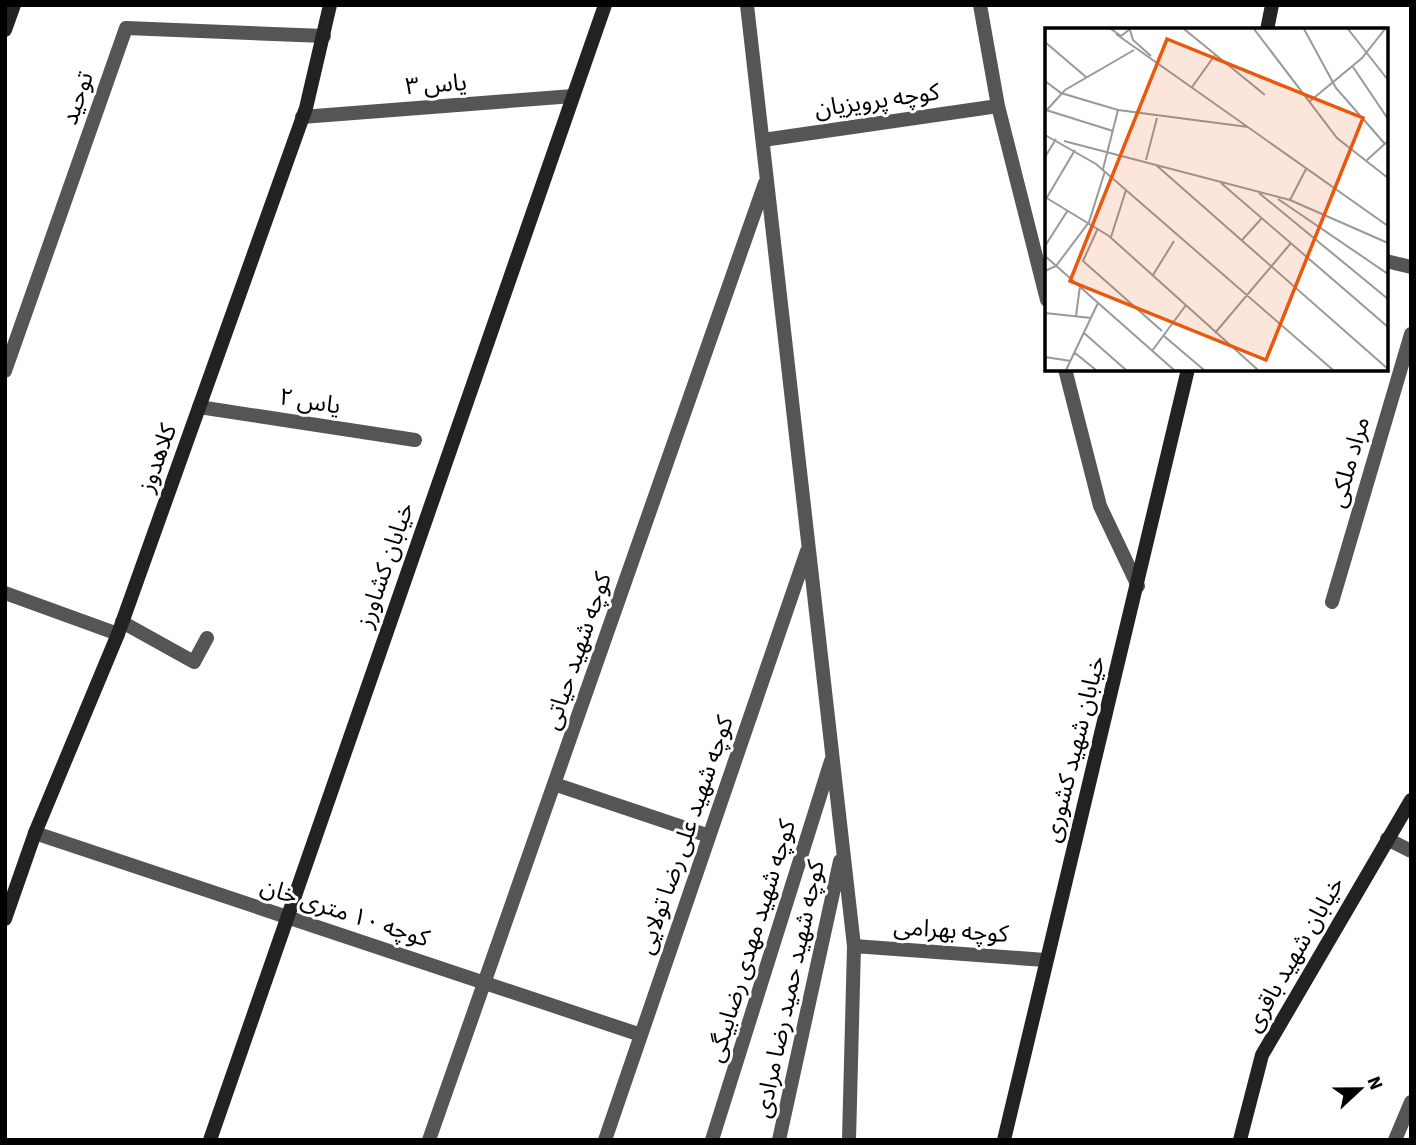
<svg xmlns="http://www.w3.org/2000/svg" width="1416" height="1145" font-family="'Source Sans 3','Noto Sans Arabic',sans-serif">
	<style>
		.lines { fill: none; stroke-linecap: round; stroke-linejoin: round }
		.street { stroke: #555; stroke-width: 14 }
		.secondary { stroke: #222; stroke-width: 14 }
		.labels { text-anchor: middle; stroke-width: 6; stroke-linejoin: round; paint-order: stroke }
		.street-label { font-size: 24px; fill: #000; stroke: #fff }
		.inset-road { fill: none; stroke: #999; stroke-width: 2 }
		.view { fill: #e8590c; fill-opacity: 0.15; stroke: #e8590c; stroke-width: 3.5 }
		.inset-edge { fill: none; stroke: #000; stroke-width: 3.5 }
	</style>
	<rect width="100%" height="100%" fill="#fff"/>
	<g class="lines">
		<path class="street" d="M747,5L854,946L849,1140
			M980,5L998,106L1047,300
			M302,117L573,96
			M763,140L998,106
			M1386,261L1411,267
			M1065,369L1100,506L1138,586
			M5,371L126,28L324,36
			M199,407L415,440
			M5,593L118,634
			M1332,602L1411,334
			M122,622L194,662L207,638
			M554,784L709,836
			M35,833L641,1035
			M1387,839L1411,851
			M854,946L1045,960
			M429,1140L765,183
			M605,1140L807,551
			M712,1140L831,761
			M779,1140L840,861
			M1395,1140L1411,1102"/>
		<path class="secondary" d="M5,30L14,5
			M1267,30L1272,5
			M5,919L35,833L118,634L306,108L330,5
			M210,1140L605,5
			M1004,1140L1188,369
			M1240,1140L1262,1055L1411,800"/>
	</g>
	<g class="labels">
		<g class="street-label">
			<text transform="translate(436 84) rotate(-4)" y="8">یاس ۳</text>
			<text transform="translate(77 98) rotate(-71)" y="8">توحید</text>
			<text transform="translate(877 100) rotate(-8)" y="8">کوچه پرویزیان</text>
			<text transform="translate(310 401) rotate(9)" y="8">یاس ۲</text>
			<text transform="translate(157 458) rotate(-70)" y="8">کلاهدوز</text>
			<text transform="translate(1349 462) rotate(-74)" y="8">مراد ملکی</text>
			<text transform="translate(385 565) rotate(-71)" y="8">خیابان کشاورز</text>
			<text transform="translate(577 651) rotate(-71)" y="8">کوچه شهید حیاتی</text>
			<text transform="translate(1074 749) rotate(-76)" y="8">خیابان شهید کشوری</text>
			<text transform="translate(685 835) rotate(-71)" y="8">کوچه شهید علی رضا تولایی</text>
			<text transform="translate(345 912) rotate(18)" y="8">کوچه ۱۰ متری خان</text>
			<text transform="translate(951 930) rotate(4)" y="8">کوچه بهرامی</text>
			<text transform="translate(751 941) rotate(-73)" y="8">کوچه شهید مهدی رضابیگی</text>
			<text transform="translate(1294 954) rotate(-60)" y="8">خیابان شهید باقری</text>
			<text transform="translate(789 989) rotate(-78)" y="8">کوچه شهید حمید رضا مرادی</text>
		</g>
	</g>
	<g transform="translate(1045 28)">
		<rect width="343" height="343" fill="#fff"/>
		<path class="inset-road" d="M66,1L76,8L85,1M139,1L220,67M209,1L292,110L343,150M259,1L291,60L340,116M303,1L343,52M85,2L88,12L106,28M71,6L343,198M0,14L41,49M308,39L343,91M0,53L16,65L73,82L203,99M147,59L170,27M264,74L317,30L340,1M1,82L68,103M0,84L20,62L89,22M0,107L51,136L288,342M19,113L245,172L343,215M0,129L11,111M101,132L112,90M322,132L343,113M111,137L343,341M58,141L73,82M176,155L343,299M214,165L343,271M0,169L64,208L213,342M1,171L30,122M233,171L343,246M245,172L261,141M53,200L38,233L117,303M66,209L81,162M197,212L217,190M0,218L23,182M0,228L129,342M0,243L11,238L44,194L60,143M108,247L129,213M0,285L46,290M31,288L35,258M39,305L81,342M170,305L246,215M119,308L159,342M107,323L141,277M30,325L51,342M0,329L26,333M21,342L53,275"/>
		<path class="view" d="M122,11L318,90L221,332L25,253Z"/>
		<rect width="343" height="343" class="inset-edge"/>
	</g>
	<rect width="1416" height="1145" fill="none" stroke="#000000" stroke-width="14"/>
	<g transform="translate(1360 1089) rotate(68)" stroke="#ffffff" stroke-width="5" paint-order="stroke">
	<path d="M0-5L12 26L0 18L-12 26Z" fill="#000000"/>
	<text y="-10" font-size="19" font-weight="bold" text-anchor="middle" fill="#000000">N</text>
	</g>
</svg>
